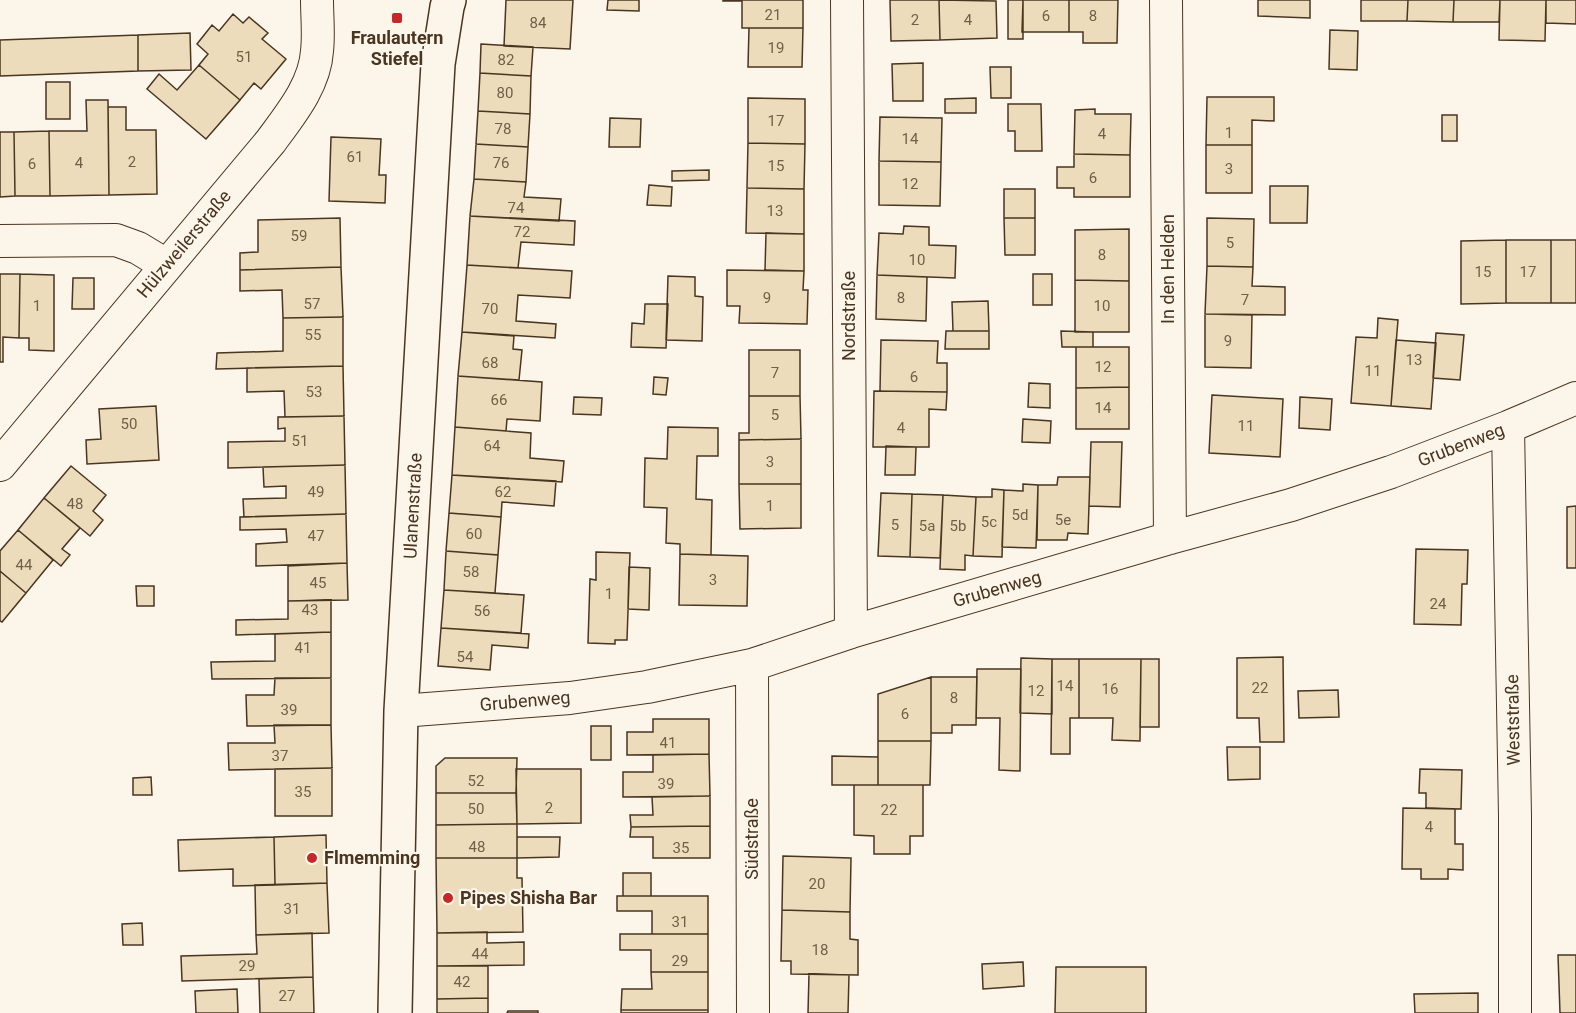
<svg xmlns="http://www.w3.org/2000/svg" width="1576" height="1013" font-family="Roboto,sans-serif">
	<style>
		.building { fill: #ecdcbc; stroke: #4a3520; stroke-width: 1.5 }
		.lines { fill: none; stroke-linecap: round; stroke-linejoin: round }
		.street-casing { stroke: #4a3520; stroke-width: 34 }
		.secondary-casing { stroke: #4a3520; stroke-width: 36 }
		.street { stroke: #fbf6e9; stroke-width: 32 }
		.secondary { stroke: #fbf6e9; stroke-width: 33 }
		.poi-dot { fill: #c62828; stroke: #fbf6e9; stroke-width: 2 }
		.labels { text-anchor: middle; stroke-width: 4.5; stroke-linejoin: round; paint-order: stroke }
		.number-label { font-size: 15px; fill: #725f47 }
		.poi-label { font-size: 18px; font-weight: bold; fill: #4a3520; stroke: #fbf6e9; text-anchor: start }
		.street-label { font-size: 18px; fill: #4a3520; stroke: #fbf6e9 }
	</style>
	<rect width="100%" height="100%" fill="#fbf6e9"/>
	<path class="building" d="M506,0H573L570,49L504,46Z
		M608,0H639V11L607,10Z
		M723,0H803V28H742V1H723Z
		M890,0H939L940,40L891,41Z
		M939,0L996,1L997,38L940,40Z
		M1008,0H1023V39H1008Z
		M1023,0H1069V32H1022Z
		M1069,0H1118L1117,43H1083V32H1069Z
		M1258,0H1310V18L1258,16Z
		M1361,0H1408L1407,21H1361Z
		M1408,0H1454L1453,22L1407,21Z
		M1454,0H1500L1499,22H1453Z
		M1500,0H1546L1545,41L1499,40Z
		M1546,0H1576V24L1546,23Z
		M233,14L243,23L249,17L268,33L262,39L286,59L261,89L254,83L240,100L199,65L208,54L197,44L212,25L219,31Z
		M749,28H803L802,67H748Z
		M1330,30L1358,31L1357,70L1329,69Z
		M190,33L191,70L138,71V35Z
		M138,35V71L0,76V40Z
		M481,44L533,47L531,76L480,73Z
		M923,63V101H893L892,64Z
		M199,65L240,100L206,139L147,89L159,74L177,90Z
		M990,67H1011V98H991Z
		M480,73L531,76L530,114L478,111Z
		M46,82H70V119H46Z
		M1207,97H1274V121L1252,120V145H1206Z
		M748,98L805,99V144L748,143Z
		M976,98V113H945V99Z
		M86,100H108L109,195L50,196L49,131H87Z
		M1008,104H1041L1042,151H1015V131H1008Z
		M108,107H126V130H156L157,194L109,195Z
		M1095,109V114H1131L1130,155L1074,154L1075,110Z
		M478,111L530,114L528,147L476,144Z
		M1442,115H1457V141H1442Z
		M880,117L942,118L941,162L879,161Z
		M610,118L641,119L640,147H609Z
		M49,131L50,196H15L14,132Z
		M0,132H14L15,196L0,197Z
		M331,137L381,139L379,175H386L385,203L329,201Z
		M748,143L805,144L804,189L747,188Z
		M476,144L528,147L526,182L474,179Z
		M1206,145H1252V193H1206Z
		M1074,154L1130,155V197H1074V188H1057V167H1074Z
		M879,161L941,162L940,206L879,205Z
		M709,170V180L672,181V171Z
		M474,179L526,182L524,197L561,199L559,221L470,216Z
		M649,185L672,187L671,206L647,205Z
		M1270,186H1308L1307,223H1270Z
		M747,188L804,189V234L746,233Z
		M1004,189H1035V218H1004Z
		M470,216L575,221L574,245L521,242L518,268L467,265Z
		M340,218L341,267L240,270V253L258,252V220Z
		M1004,218H1035V255H1005Z
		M1207,218L1254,219L1253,267L1207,266Z
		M904,226L929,227V245L956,246L955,278L877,275L879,233L903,234Z
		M1129,229V281L1075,280V230Z
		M766,233L804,234V271L765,270Z
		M1506,240V303L1461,304V241Z
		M1506,240H1551V303H1506Z
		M1551,240H1576V303H1551Z
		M467,265L572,271L570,298L518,295L516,321L556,324L555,338L462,332Z
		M1207,266L1253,267L1252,286L1285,287V315L1205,314Z
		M341,267L343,317L283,318L282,290L240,291V270Z
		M727,270L804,271L803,290H808L807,324L739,323L740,306H727Z
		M0,274H20L19,338L3,337V362H0Z
		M20,274L54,275V351L29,350V338H19Z
		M1033,274H1052V305H1033Z
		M877,275L927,277L926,321L876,319Z
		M668,276L695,277V296L703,297L702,341L666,340Z
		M73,278H94V309H72Z
		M1075,280L1129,281V332H1075Z
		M988,301L989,331H953L952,302Z
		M645,304H668L666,348L631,347L632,323L644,324Z
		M1205,314L1252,315L1251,368L1205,367Z
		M343,317V366L216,369L217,353L283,351V318Z
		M1378,318L1398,320L1391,406L1351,403L1356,337L1377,338Z
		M946,331H989V349H945Z
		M1061,331L1093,332V347H1062Z
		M462,332L514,336L513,349L522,350L519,380L458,376Z
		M1436,333L1464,335L1460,380L1433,378Z
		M881,340L938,341L937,363H947V392L880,391Z
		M1396,340L1436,343L1431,409L1391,406Z
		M1076,347H1129V387L1076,388Z
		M749,350H800V396H749Z
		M343,366L344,416L285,417L284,391L247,392V368Z
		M458,376L542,382L540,421L507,419L506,431L455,427Z
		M654,377L668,378L666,395L653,394Z
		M1029,383L1050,384V408L1028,407Z
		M1129,387V429H1076V388Z
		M874,391L947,392L946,410L929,409V447H873Z
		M1212,395L1283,399L1280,457L1209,453Z
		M749,396H800L801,439L739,440V433H749Z
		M574,397L602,398L601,415L573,414Z
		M1300,397L1332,399L1330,430L1299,428Z
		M156,406L159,460L87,464L86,440L101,439L99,409Z
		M344,416L345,465L228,468V442L285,441V428L278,429V417Z
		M1023,419L1051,421L1050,443L1022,442Z
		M455,427L531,433L530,458L564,461L562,482L452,475Z
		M668,427L718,428V456H697L696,499L712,500L711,555L680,554V544L666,543L667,508L644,507L645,458L667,459Z
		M801,439V484H739V440Z
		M1091,442H1122L1120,507L1089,506Z
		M886,446L916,447L915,475H885Z
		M345,465L346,514L244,517L243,499L286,498V486L264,487L263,467Z
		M71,466L106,495L93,511L103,520L90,536L44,498Z
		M452,475L556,481L554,506L502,502L501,517L449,513Z
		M1058,477H1090L1088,534L1068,533L1067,540H1037L1038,485H1057Z
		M739,484H801V528L740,529Z
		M1023,484L1038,485L1036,548L1002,547L1004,490L1023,491Z
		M992,489L1004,490L1002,557L973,556L976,497H992Z
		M881,493L912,494L910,557L878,556Z
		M912,494L943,495L940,558L910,557Z
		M943,495L976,497L973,556L965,555V570L940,569Z
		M44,498L80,528L62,549L70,555L61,566L18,530Z
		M1576,506V568H1567V507Z
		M449,513L501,517L498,555L446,551Z
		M346,514L347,563L256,566V544L287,542L286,529L240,530V517Z
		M18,530L53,560L26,593L0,571V551Z
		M1416,549L1468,550L1467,584H1462L1461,625L1414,624Z
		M446,551L498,555L495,593L444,590Z
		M596,552L630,553L627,640H615V644L588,643L590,579L596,580Z
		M680,554L748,556L747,606L679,605Z
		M347,563L348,600L288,601V566Z
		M629,567L650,568L649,610L628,609Z
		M0,571L26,593L2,622L0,621Z
		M136,586H154V606H137Z
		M444,590L524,595L521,633L441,628Z
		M331,600V632L236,635V620L288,619V601Z
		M441,628L529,634L528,648L492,645L490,670L438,666Z
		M331,632V678L212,679L211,662L275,661V634Z
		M1283,657L1284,742H1260L1259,718H1237V658Z
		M1021,658L1052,659V714L1020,713Z
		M1052,659H1079V718H1070V754H1051Z
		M1079,659H1141L1140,741L1112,740L1113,718H1079Z
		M1141,659H1159V727H1140Z
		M977,669H1021L1020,771L999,770L1000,718H976Z
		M931,677H977L976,725H952V733H931Z
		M931,677V741H878V694Z
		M275,678H331V725L247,726L246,695H274Z
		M1338,690L1339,717L1299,718L1298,691Z
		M653,719H709V754L627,755V732H653Z
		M274,725H331L332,768L229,770L228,743H275Z
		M591,726H611V760H591Z
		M878,741H931L930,785H878Z
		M1227,747H1260V779L1228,780Z
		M709,754L710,796L623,797V772H653V755Z
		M832,756L878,757V785H832Z
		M445,758H517L516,793H436V766Z
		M332,768V816H275V769Z
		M516,769H581V823L517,824Z
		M1420,769L1462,770L1461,809L1426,808V793H1419Z
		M151,777L152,795H133V778Z
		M854,785H923V836H910V854H874V836L854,835Z
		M436,793H516L517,824L436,825Z
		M710,796V826L631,827L630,815H653L652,797Z
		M1403,808L1455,809V844H1463V870L1448,869V879H1421V869H1402Z
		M517,824V858H436V825Z
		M710,826V858H653V837H630L631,827Z
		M326,835L327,883L275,885L274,837Z
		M274,837L275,885L233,886V869L179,871L178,840Z
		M517,837H560L559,857L517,858Z
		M783,856L851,858L850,912L782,910Z
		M436,858H517V878H522L523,932L437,933Z
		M623,873H651V896H623Z
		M327,883L329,933L256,935L255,885Z
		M617,896H708V934H652V911H617Z
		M782,910L850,912V939L858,940V975L791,974V961H781Z
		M142,923L143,945H123L122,924Z
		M487,932V943L524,942V965L437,966V933Z
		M312,933L313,977L182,981L181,956L257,954L256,935Z
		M620,934H708V972H651V950H620Z
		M1558,955H1576V1013H1560Z
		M1023,962L1024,986L983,989L982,964Z
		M437,966H488V998L437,999Z
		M1056,967H1146V1013H1055Z
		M651,972H708V1010H621L622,989H652Z
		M809,974L849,975L848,1013H808Z
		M313,977L314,1013H260L259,979Z
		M237,989L238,1013H196L195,991Z
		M1478,993V1013H1415L1414,994Z
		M488,998V1013H437V999Z
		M621,1010H708V1013H621Z
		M508,1011H538V1013H507Z"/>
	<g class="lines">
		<g class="street-casing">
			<path id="street" d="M847,0L851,632
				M1166,0L1170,538
				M0,241L116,240L138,248L166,265
				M1508,427L1515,816V1013
				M0,465L271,141C290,115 315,85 317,51C319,34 317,17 317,0
				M752,665L753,1013
				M401,711L570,698L647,687L752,665L851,632L1170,538L1291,505L1391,472L1508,427L1576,398"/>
		</g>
		<g class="secondary-casing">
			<path id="secondary" d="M395,1013L401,711L438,64L447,7L449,0"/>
		</g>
		<use href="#street" class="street"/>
		<use href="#secondary" class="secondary"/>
	</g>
	<g class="poi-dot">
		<rect x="391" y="12" width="12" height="12" rx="3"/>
		<circle cx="312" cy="858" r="6"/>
		<circle cx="448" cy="898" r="6"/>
	</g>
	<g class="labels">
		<g class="number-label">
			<text x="773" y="20">21</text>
			<text x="1046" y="21">6</text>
			<text x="1093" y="21">8</text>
			<text x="915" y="25">2</text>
			<text x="968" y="25">4</text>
			<text x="538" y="28">84</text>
			<text x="776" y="53">19</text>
			<text x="244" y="62">51</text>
			<text x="506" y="65">82</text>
			<text x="505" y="98">80</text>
			<text x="776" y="126">17</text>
			<text x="503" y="134">78</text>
			<text x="1229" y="138">1</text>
			<text x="1102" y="139">4</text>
			<text x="910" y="144">14</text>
			<text x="355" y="162">61</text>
			<text x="132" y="167">2</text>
			<text x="79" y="168">4</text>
			<text x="501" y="168">76</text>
			<text x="32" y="169">6</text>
			<text x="776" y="171">15</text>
			<text x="1229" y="174">3</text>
			<text x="1093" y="183">6</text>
			<text x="910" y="189">12</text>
			<text x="516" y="213">74</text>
			<text x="775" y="216">13</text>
			<text x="522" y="237">72</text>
			<text x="299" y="241">59</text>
			<text x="1230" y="248">5</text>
			<text x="1102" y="260">8</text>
			<text x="917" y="265">10</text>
			<text x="1483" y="277">15</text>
			<text x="1528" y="277">17</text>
			<text x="767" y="303">9</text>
			<text x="901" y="303">8</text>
			<text x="1245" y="305">7</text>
			<text x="312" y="309">57</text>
			<text x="37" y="311">1</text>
			<text x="1102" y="311">10</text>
			<text x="490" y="314">70</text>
			<text x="313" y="340">55</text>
			<text x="1228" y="346">9</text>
			<text x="1414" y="365">13</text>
			<text x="490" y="368">68</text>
			<text x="1103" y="372">12</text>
			<text x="1373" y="376">11</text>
			<text x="775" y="378">7</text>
			<text x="914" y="382">6</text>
			<text x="314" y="397">53</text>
			<text x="499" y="405">66</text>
			<text x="1103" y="413">14</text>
			<text x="775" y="420">5</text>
			<text x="129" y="429">50</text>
			<text x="1246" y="431">11</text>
			<text x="901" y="433">4</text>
			<text x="300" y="446">51</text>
			<text x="492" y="451">64</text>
			<text x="770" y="467">3</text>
			<text x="316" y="497">49</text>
			<text x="503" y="497">62</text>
			<text x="75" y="509">48</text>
			<text x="770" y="511">1</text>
			<text x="1020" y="520">5d</text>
			<text x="1063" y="525">5e</text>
			<text x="989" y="527">5c</text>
			<text x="895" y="530">5</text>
			<text x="927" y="531">5a</text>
			<text x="958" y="531">5b</text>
			<text x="474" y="539">60</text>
			<text x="316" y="541">47</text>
			<text x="24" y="570">44</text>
			<text x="471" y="577">58</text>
			<text x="713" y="585">3</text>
			<text x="318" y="588">45</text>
			<text x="609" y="599">1</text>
			<text x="1438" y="609">24</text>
			<text x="310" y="615">43</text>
			<text x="482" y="616">56</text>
			<text x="303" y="653">41</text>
			<text x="465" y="662">54</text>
			<text x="1065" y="691">14</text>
			<text x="1260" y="693">22</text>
			<text x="1110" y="694">16</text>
			<text x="1036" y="696">12</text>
			<text x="954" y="703">8</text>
			<text x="289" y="715">39</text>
			<text x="905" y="719">6</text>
			<text x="668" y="748">41</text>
			<text x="280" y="761">37</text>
			<text x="476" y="786">52</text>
			<text x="666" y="789">39</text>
			<text x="303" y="797">35</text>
			<text x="549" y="813">2</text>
			<text x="476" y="814">50</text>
			<text x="889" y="815">22</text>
			<text x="1429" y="832">4</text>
			<text x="477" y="852">48</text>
			<text x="681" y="853">35</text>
			<text x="817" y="889">20</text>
			<text x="292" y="914">31</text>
			<text x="680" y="927">31</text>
			<text x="820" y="955">18</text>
			<text x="480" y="959">44</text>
			<text x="680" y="966">29</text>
			<text x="247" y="971">29</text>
			<text x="462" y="987">42</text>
			<text x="287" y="1001">27</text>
		</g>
		<g class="poi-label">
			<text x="397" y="44" text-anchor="middle">Fraulautern<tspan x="397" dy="21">Stiefel</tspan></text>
			<text x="324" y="864">Flmemming</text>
			<text x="460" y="904">Pipes Shisha Bar</text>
		</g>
		<g class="street-label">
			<text transform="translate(184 244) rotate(-50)" y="6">Hülzweilerstraße</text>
			<text transform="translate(1168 269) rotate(-90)" y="6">In den Helden</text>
			<text transform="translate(849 316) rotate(-90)" y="6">Nordstraße</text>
			<text transform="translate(1461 445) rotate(-21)" y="6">Grubenweg</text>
			<text transform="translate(413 506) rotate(-87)" y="6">Ulanenstraße</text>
			<text transform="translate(997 589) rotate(-16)" y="6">Grubenweg</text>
			<text transform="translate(525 701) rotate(-5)" y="6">Grubenweg</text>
			<text transform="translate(1513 720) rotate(-91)" y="6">Weststraße</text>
			<text transform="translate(752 839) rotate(-90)" y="6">Südstraße</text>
		</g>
	</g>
</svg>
